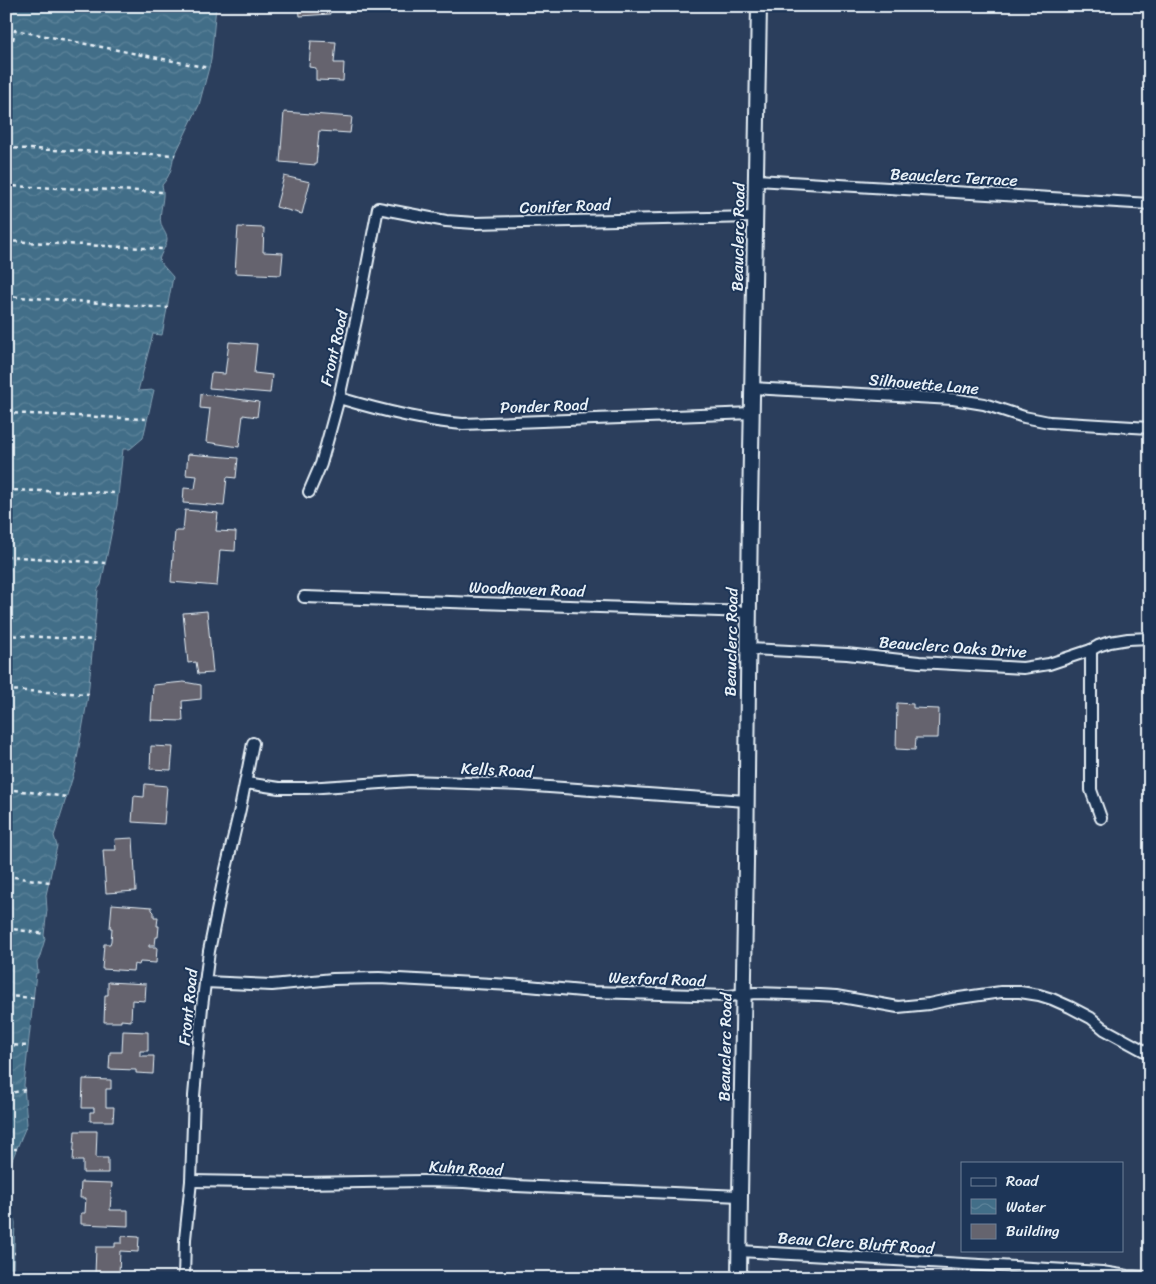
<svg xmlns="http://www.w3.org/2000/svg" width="1156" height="1284" viewBox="0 0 1156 1284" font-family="Sriracha,sans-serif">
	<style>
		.water { fill: url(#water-waves); stroke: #84a2b5 }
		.building { fill: #65646e; stroke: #e8f1f8 }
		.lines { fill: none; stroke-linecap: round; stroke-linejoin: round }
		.street-casing { stroke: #e8f1f8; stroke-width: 14 }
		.secondary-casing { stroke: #e8f1f8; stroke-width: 18 }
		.path { stroke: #e8f1f8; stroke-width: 2.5; stroke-dasharray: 4 4; stroke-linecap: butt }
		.street { stroke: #1d3557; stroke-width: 10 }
		.secondary { stroke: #1d3557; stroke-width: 14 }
		.labels { text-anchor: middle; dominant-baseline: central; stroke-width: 4; stroke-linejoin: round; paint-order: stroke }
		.street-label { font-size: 16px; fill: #e8f1f8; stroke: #1d3557 }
	</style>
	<defs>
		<pattern id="water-waves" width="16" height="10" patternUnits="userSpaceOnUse" patternTransform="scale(1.25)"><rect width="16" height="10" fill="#426e88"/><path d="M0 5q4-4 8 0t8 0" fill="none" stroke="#5d839a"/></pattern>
	</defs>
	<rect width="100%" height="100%" fill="#2b3e5c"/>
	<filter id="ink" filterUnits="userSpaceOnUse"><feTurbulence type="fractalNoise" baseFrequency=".02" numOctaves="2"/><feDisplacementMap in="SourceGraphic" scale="10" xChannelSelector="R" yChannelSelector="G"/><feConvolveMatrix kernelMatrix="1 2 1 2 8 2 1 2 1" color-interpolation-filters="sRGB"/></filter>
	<g filter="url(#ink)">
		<g class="water">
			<path d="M 6,6 L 216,6 L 211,60 L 199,105 L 173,159 C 172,169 169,177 162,185 C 166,198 158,212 161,224 C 162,229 167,234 167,239 C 167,246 160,253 159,261 L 173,277 L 162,335 L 153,334 L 138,391 L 154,390 L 143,438 L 130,449 L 123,449 L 117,505 L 101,585 L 98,589 L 88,696 L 75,770 L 54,836 L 57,846 L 46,895 L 47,910 L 44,935 L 45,939 L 39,959 L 37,962 L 38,973 L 36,973 L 24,1085 L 27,1124 L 6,1174 Z"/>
			<polygon points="6,1175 15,1223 13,1272 18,1274 19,1278 6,1278"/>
		</g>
		<g class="building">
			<polygon points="299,6 329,6 330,14 300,16"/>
			<polygon points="311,41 336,42 334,63 344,63 343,81 316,80 316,68 309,67"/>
			<polygon points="284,112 352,117 350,133 319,131 316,165 280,162"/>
			<polygon points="284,176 310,182 302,214 276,207"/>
			<polygon points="238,227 264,228 263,252 283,253 281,275 235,273"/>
			<polygon points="229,342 257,344 254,373 272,375 270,393 209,388 211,373 225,374"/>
			<polygon points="201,394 259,402 257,417 243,415 239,447 206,442 210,409 200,408"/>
			<polygon points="188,454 238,458 236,478 227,477 224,506 183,503 184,488 195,489 197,476 186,475"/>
			<polygon points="185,510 218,513 216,531 236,532 235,551 220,550 217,586 171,582 175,531 183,531"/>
			<polygon points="207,611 213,673 198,674 196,662 188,663 183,613"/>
			<polygon points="184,682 201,685 201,699 182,701 183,721 151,720 153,685"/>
			<polygon points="897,703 913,704 913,708 939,709 938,738 916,738 915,750 896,749"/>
			<polygon points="151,746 173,747 171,770 150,769"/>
			<polygon points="145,784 167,786 164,824 132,822 134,796 144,797"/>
			<polygon points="133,838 136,891 106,893 103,850 116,850 115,839"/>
			<polygon points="112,904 152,907 152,910 154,912 154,917 158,917 157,926 159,926 158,937 156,937 155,945 149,945 149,947 157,947 156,963 140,962 139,965 134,964 133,971 102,969 104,944 110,944 111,941 112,928 110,928"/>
			<polygon points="108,982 146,984 145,1001 132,1000 131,1021 121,1020 121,1022 104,1022 105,995 108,995"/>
			<polygon points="123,1031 148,1032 148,1051 140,1051 140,1056 154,1056 153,1074 136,1073 136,1070 109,1069 110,1052 122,1052"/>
			<polygon points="83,1079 111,1080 111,1089 106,1089 106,1107 114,1107 113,1121 90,1121 90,1112 94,1112 94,1108 82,1108"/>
			<polygon points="75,1131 97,1131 96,1158 108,1158 108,1173 83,1173 83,1161 73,1161"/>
			<polygon points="81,1182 112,1183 110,1210 128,1210 128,1226 81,1224 81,1213 85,1213 86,1198 80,1198"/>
			<polygon points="122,1236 139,1237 138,1252 120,1251 119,1274 95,1274 96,1247 115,1247 115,1243 122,1243"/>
		</g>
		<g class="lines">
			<g class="street-casing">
				<g id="street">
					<polyline points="757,180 1150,204"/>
					<polyline points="753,388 953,399 984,404 1024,417 1049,422 1150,428"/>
					<path d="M 339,398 C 379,410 421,421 463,424 L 753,413"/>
					<polyline points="309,492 321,464 339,398 360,302 378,208 446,221 475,223 755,217"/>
					<polyline points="304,597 749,612"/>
					<polyline points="749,649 847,654 919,662 1023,668 1049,664 1091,650 1098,646 1110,642 1128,639 1150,638"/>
					<polyline points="1091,650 1091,790 1101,818"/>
					<polyline points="246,783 279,788 307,788 411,781 521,785 746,801"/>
					<polyline points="205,982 272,985 333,979 379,978 528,986 593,992 729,996 755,993 819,995 836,996 898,1007 929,1004 952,999 1001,992 1020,992 1039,995 1052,999 1070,1007 1091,1018 1104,1029 1150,1054"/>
					<polyline points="191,1181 302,1183 423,1181 464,1182 516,1186 740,1196"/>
					<polyline points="740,1251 1102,1272 1128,1276 1150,1277"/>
					<polyline points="184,1278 185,1239 191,1181 194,1096 202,1007 209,951 223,882 240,809 253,743"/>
				</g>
			</g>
			<g class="secondary-casing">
				<polyline id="secondary" points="739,1278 740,1196 746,862 750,509 759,6"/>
			</g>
			<g class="path">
				<polyline points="13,40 15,30 209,68"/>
				<polyline points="6,148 175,155"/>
				<polyline points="6,186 165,192"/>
				<polyline points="6,241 164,249"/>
				<polyline points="6,296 168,308"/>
				<polyline points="6,413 146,419"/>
				<polyline points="6,490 117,493"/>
				<polyline points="6,556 105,563"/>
				<polyline points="6,635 95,640"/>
				<polyline points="6,690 89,694"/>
				<polyline points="6,789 68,797"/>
				<polyline points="6,876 50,882"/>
				<polyline points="6,928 45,934"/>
				<polyline points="6,996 35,998"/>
				<polyline points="6,1045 29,1046"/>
				<polyline points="6,1094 25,1090"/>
				<polyline points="6,1149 17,1149"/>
				<polyline points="6,1201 13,1202"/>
				<polyline points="6,1253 15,1253"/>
			</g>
			<use href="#street" class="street"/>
			<use href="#secondary" class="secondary"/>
		</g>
	</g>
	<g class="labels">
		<g class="street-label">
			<text transform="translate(954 177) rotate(3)">Beauclerc Terrace</text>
			<text transform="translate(565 206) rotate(-2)">Conifer Road</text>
			<text transform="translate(738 237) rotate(-89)">Beauclerc Road</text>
			<text transform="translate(334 348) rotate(-77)">Front Road</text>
			<text transform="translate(924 384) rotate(5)">Silhouette Lane</text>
			<text transform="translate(544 406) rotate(-2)">Ponder Road</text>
			<text transform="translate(527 589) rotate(2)">Woodhaven Road</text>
			<text transform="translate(731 642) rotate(-89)">Beauclerc Road</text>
			<text transform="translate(953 647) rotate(4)">Beauclerc Oaks Drive</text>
			<text transform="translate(497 770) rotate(3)">Kells Road</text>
			<text transform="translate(657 979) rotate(2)">Wexford Road</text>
			<text transform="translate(188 1007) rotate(-84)">Front Road</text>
			<text transform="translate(725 1047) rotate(-89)">Beauclerc Road</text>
			<text transform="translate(466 1168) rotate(3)">Kuhn Road</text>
			<text transform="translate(856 1243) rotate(4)">Beau Clerc Bluff Road</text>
		</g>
	</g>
	<rect width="1156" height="1284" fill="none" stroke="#1d3557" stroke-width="25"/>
	<rect x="12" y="12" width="1131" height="1259" fill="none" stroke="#e8f1f8" stroke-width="2" filter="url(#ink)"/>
	<rect x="961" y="1162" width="162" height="90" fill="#1d3557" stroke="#6e8097"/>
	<rect x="971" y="1178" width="25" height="8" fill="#1d3557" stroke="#6e8097"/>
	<text x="1006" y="1186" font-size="15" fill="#e8f1f8">Road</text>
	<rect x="971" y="1199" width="25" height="15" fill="url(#water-waves)" stroke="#6e8097"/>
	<text x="1006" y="1212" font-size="15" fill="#e8f1f8">Water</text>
	<rect x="971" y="1224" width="25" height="15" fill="#65646e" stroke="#6e8097"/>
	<text x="1006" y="1236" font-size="15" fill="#e8f1f8">Building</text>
</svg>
